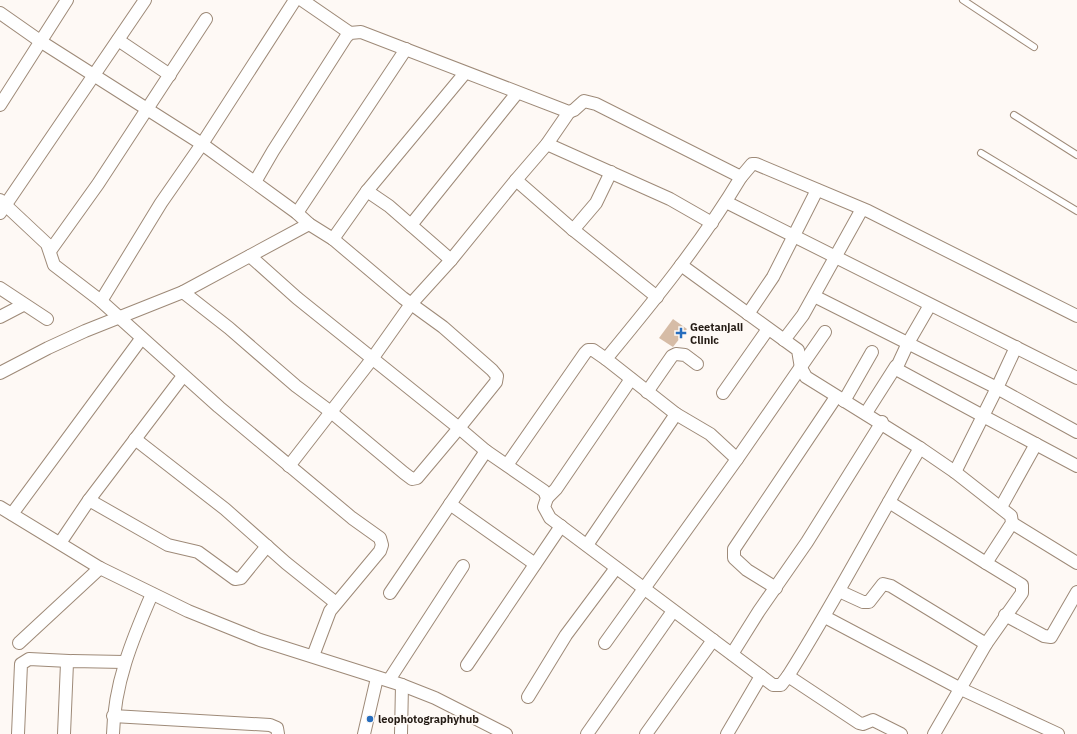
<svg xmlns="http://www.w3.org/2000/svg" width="1077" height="734" viewBox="0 0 1077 734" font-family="'IBM Plex Sans',sans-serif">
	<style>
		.building { fill: #d6bca6 }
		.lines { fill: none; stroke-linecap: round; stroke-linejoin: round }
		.service-casing { stroke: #9e8a78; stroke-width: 8 }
		.minor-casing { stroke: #9e8a78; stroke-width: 14 }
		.service { stroke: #fff; stroke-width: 6 }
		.minor { stroke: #fff; stroke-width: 12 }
		.poi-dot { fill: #266dbe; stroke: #fef9f5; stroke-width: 1.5 }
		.labels { text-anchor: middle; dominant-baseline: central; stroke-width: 3.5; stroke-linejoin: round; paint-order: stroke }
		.poi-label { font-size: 11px; font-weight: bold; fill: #251c15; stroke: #fef9f5; text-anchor: start }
	</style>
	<rect width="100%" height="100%" fill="#fef9f5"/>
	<polygon class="building" points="673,319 687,329 673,347 659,338"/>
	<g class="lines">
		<g class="service-casing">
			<g id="service">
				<polyline points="963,0 1034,47"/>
				<polyline points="1014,115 1077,155"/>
				<polyline points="981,153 1077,211"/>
			</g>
		</g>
		<g class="minor-casing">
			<g id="minor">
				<polyline points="302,0 350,33"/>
				<polyline points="0,13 40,41 202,144 297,213 309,224 333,239 403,298 443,327 492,370 497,376 496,382 459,428 486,451 544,491 547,498 544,507 550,518 773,685 781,685 788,676 859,723 863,724 873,720 901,734"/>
				<polyline points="118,40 170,75"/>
				<polyline points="0,105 67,0"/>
				<polyline points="569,112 547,144 516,180 571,228 657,297"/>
				<polyline points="547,144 670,199 712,223"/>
				<polyline points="255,182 273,151 346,37 350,33 361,32 569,112 574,110 584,101 596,104 741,177 752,164 756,164 868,211 1077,316"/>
				<polyline points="367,191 389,206 451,260"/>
				<polyline points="0,200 47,244 54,265 101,301 219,407 352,518 380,538 382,545 380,551 330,611 313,656"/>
				<polyline points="726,202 1077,378"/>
				<polyline points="0,213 145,0"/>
				<polyline points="297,213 406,49"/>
				<polyline points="411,225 517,93"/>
				<polyline points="573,230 596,203 611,172"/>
				<polyline points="333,239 367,191 465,73"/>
				<polyline points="50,251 98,184 206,19"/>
				<polyline points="681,265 798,350 801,368 806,377 920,448 955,472 1011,516 1012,523 986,563 1022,585 1022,593 986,644 934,734"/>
				<polyline points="0,288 47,319"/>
				<polyline points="183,292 229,328 296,386 331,412 404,473 412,479 417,478 459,428 297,298 250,256"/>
				<polyline points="814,296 997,388 983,416 896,369 908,343 930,305"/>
				<polyline points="101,301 161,203 202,144 295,0"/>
				<polyline points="748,314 773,277 817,190"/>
				<polyline points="0,317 23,305"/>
				<polyline points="784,340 803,315 862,209"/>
				<polyline points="1016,347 997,388 1077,432"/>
				<polyline points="0,373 48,348 85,331 183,292 309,224"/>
				<polyline points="647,392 672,356 676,354 685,355 697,364"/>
				<polyline points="723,393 768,329"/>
				<polyline points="844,401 872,352"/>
				<polyline points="866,413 896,366"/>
				<polyline points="135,439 225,509 286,563 336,603"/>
				<polyline points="737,459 825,332"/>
				<polyline points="507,465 585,353 588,350 593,350 606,359"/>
				<polyline points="289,466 372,359 411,304 451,260 516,180"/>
				<polyline points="955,472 983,416 1077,466"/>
				<polyline points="547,498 556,489 631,379"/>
				<polyline points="89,500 168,545 198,552 235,579 241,578 267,546"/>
				<polyline points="889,502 986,563"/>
				<polyline points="450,504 535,564"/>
				<polyline points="0,507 100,568 188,611 260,640 402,685 435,698 506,734"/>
				<polyline points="1001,507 1036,444"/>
				<polyline points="12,514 141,339"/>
				<polyline points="1012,523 1077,563"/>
				<polyline points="60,543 89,500 183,376"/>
				<path d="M 587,545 L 676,414 L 606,359 C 654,301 702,242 741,177"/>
				<polyline points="776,588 747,570 734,558 734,549 836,397"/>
				<polyline points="839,591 863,602 869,602 883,584 891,586 986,644"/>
				<polyline points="390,593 486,451"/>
				<polyline points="1005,615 1044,636 1051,637 1077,592"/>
				<polyline points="825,617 961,689 1058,734"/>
				<polyline points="19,643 100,568"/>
				<polyline points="605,643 737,459 710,434 676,414"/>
				<polyline points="732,654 759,611 807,542 882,422"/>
				<polyline points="467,665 561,526"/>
				<path d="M 788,676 C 835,602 875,524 920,448"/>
				<polyline points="389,680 463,566"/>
				<polyline points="528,697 566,635 616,568"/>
				<polyline points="113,716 270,725 277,728 278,734"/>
				<polyline points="18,734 21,664 29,659 69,661"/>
				<polyline points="64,734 67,663 72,661 124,662"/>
				<path d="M 113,734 C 114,684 132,640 152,594"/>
				<polyline points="364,734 377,678"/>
				<polyline points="401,734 402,685"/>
				<polyline points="587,734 673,611"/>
				<polyline points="646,734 713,640"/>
				<polyline points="727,734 761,676"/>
			</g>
		</g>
		<use href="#service" class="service"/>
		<use href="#minor" class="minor"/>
	</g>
	<g class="poi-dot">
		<path d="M679 327h4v4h4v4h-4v4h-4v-4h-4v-4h4z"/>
		<circle cx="370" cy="719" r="4"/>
	</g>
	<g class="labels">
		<g class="poi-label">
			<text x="690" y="327">Geetanjali<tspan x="690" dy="13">Clinic</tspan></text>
			<text x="378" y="719">leophotographyhub</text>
		</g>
	</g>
</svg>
